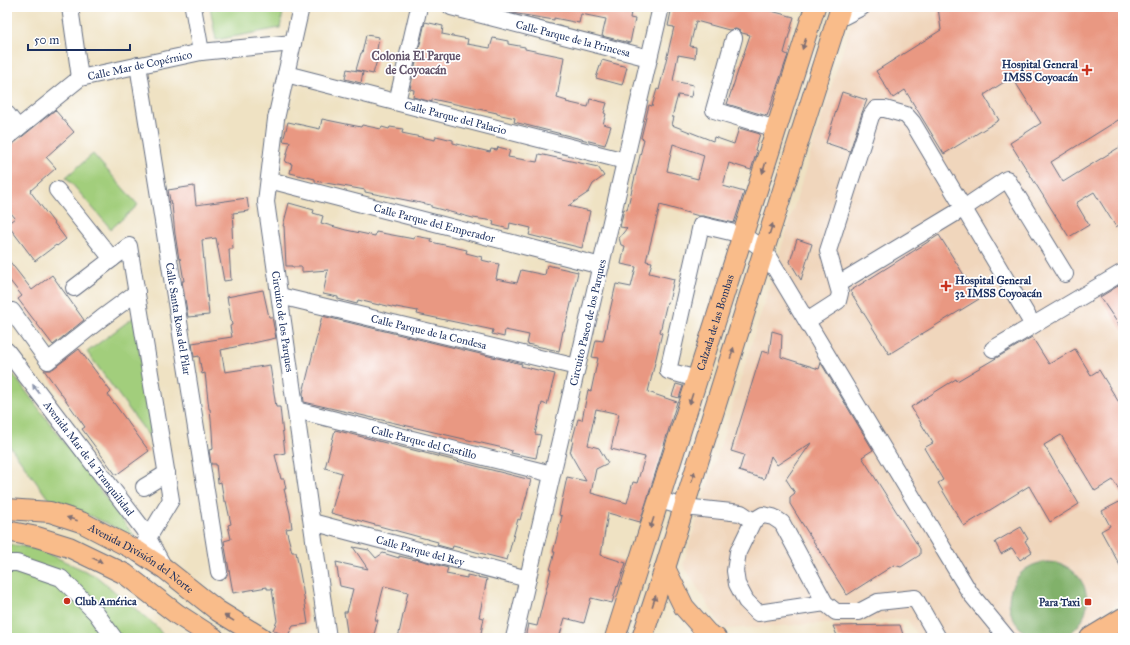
<svg xmlns="http://www.w3.org/2000/svg" width="1130" height="645" viewBox="0 0 1130 645" font-family="'IM FELL Great Primer',serif">
	<style>
		.built { fill: #f0d6bc }
		.green { fill: #a2ce7b; stroke: #5e7e6c }
		.forest { fill: #81b16b; stroke: #4e7064 }
		.building { fill: #e99882; fill-rule: evenodd }
		.lines { fill: none; stroke-linecap: round; stroke-linejoin: round }
		.minor-casing { stroke: #656e81; stroke-width: 18 }
		.major-casing { stroke: #656e81; stroke-width: 22 }
		.minor { stroke: #fff; stroke-width: 16 }
		.major { stroke: #f9bc8a; stroke-width: 20 }
		.oneway { fill: #7f6e72 }
		.oneway2 { fill: #8d97ae }
		.poi-dot { fill: #c8321e; stroke: #fff; stroke-width: 1.5 }
		.labels { text-anchor: middle; dominant-baseline: central; stroke-width: 3.5; stroke-linejoin: round; paint-order: stroke }
		.street-label { font-size: 11px; fill: #1b2f5e; stroke: #fff }
		.poi-label { font-size: 11px; font-weight: bold; fill: #1b2f5e; stroke: #fff; text-anchor: end }
		.neighbourhood-label { font-size: 12px; font-weight: bold; fill: #63546b; stroke: #fff }
	</style>
	<rect width="100%" height="100%" fill="#fff"/>
	<filter id="ink" filterUnits="userSpaceOnUse"><feTurbulence type="fractalNoise" baseFrequency=".025" numOctaves="2"/><feDisplacementMap in="SourceGraphic" scale="8" xChannelSelector="R" yChannelSelector="G"/><feConvolveMatrix kernelMatrix="1 2 1 2 8 2 1 2 1" color-interpolation-filters="sRGB"/></filter>
	<filter id="wash" filterUnits="userSpaceOnUse"><feTurbulence type="fractalNoise" baseFrequency=".012" numOctaves="4" result="noise"/><feDisplacementMap in="SourceGraphic" scale="16" xChannelSelector="R" yChannelSelector="G"/><feGaussianBlur stdDeviation="0.9" result="paint"/><feColorMatrix in="noise" values="0 0 0 0 0 0 0 0 0 0 0 0 0 0 0 0 0 1.4 0 .05"/><feComposite in="paint" operator="in"/></filter>
	<g filter="url(#wash)">
		<rect width="100%" height="100%" fill="#efe2c3"/>
		<polygon class="built" points="856,7 1123,7 1123,601 1062,638 919,638 907,619 723,629 683,565"/>
		<g class="green">
			<polygon points="210,7 284,7 280,28 216,40"/>
			<polygon points="93,154 138,205 111,229 66,177"/>
			<polygon points="134,317 154,443 87,352"/>
			<polygon points="7,366 135,537 91,516 55,508 7,442"/>
			<polygon points="7,544 38,549 96,576 156,626 165,638 7,638"/>
		</g>
		<circle class="forest" cx="1048" cy="601" r="39"/>
		<g id="blocks">
			<g class="building">
				<polygon points="512,7 632,7 630,18 635,19 630,43 602,36 606,19 581,14 579,23 554,18 554,20 512,13"/>
				<path d="M 672,7 L 756,7 L 794,17 L 784,53 L 788,55 L 767,116 L 727,104 L 750,35 L 742,33 L 740,31 L 736,29 L 729,30 L 696,21 L 690,46 L 696,47 L 695,58 L 678,55 L 673,81 L 693,85 L 691,97 L 678,95 L 672,117 L 674,117 L 672,125 L 713,141 L 714,137 L 734,144 L 739,128 L 760,134 L 755,150 L 757,151 L 751,170 L 729,163 L 723,186 L 744,192 L 734,223 L 703,216 L 699,216 L 660,205 L 646,261 L 652,262 L 649,273 L 674,279 L 669,302 L 667,302 L 660,332 L 662,333 L 648,392 L 677,402 L 657,468 L 640,522 L 608,513 L 601,555 L 626,563 L 618,587 L 617,586 L 612,603 L 591,598 L 584,623 L 565,618 L 559,638 L 525,638 L 528,624 L 537,626 L 551,570 L 550,570 L 555,552 L 553,552 L 562,516 L 559,515 L 567,477 L 586,481 L 570,453 L 573,441 L 572,441 L 578,419 L 582,420 L 588,390 L 591,391 L 598,358 L 592,357 L 596,340 L 603,341 L 616,284 L 631,287 L 636,267 L 621,264 L 625,246 L 621,245 L 619,238 L 627,228 L 620,227 L 624,209 L 627,210 L 644,139 L 641,138 L 649,105 L 652,106 L 657,89 L 659,90 L 674,27 L 668,26 ZM 673,144 L 704,155 L 698,179 L 667,171 ZM 596,409 L 619,414 L 611,449 L 645,457 L 637,483 L 633,482 L 627,503 L 591,493 L 596,469 L 608,463 L 599,448 L 588,445 Z"/>
				<polygon points="938,7 1123,7 1123,117 1051,162 1063,182 1123,145 1123,222 1116,227 1094,192 1076,203 1089,225 1069,237 1010,143 1041,123 1012,77 984,95 999,120 944,154 905,90 893,98 876,71 941,30"/>
				<polygon points="425,22 443,26 442,34 468,39 467,44 490,48 493,38 508,41 508,44 525,47 525,49 564,57 557,98 567,101 566,102 588,107 590,99 607,103 604,113 606,114 603,124 611,126 605,145 514,122 515,118 497,114 497,113 432,99 432,102 413,97 414,90 410,89"/>
				<polygon points="366,35 379,37 376,56 378,57 373,74 356,70 361,53 362,53"/>
				<polygon points="602,60 627,67 622,85 596,78"/>
				<polygon points="347,69 363,72 361,83 345,79"/>
				<polygon points="842,92 867,100 862,113 850,151 826,143"/>
				<polygon points="55,110 74,132 46,157 56,168 30,191 66,239 57,246 56,245 35,261 7,224 15,218 7,208 7,148 13,144"/>
				<polygon points="322,119 361,127 362,125 381,129 382,127 389,129 390,127 403,129 402,133 435,140 436,136 453,140 453,143 490,152 491,149 497,150 498,147 510,150 508,157 537,162 539,154 598,167 604,176 593,184 589,192 568,206 590,211 582,248 529,235 531,228 510,223 509,229 493,225 494,221 473,218 431,207 431,205 365,192 365,190 315,181 315,179 290,173 292,164 285,162 290,142 283,141 288,122 320,129"/>
				<polygon points="194,186 196,205 247,198 249,211 233,213 234,227 232,227 233,249 229,249 231,280 224,281 216,238 202,240 209,315 188,317 182,281 184,281 180,258 179,259 175,234 172,205 171,205 168,190"/>
				<polygon points="289,203 314,210 313,213 323,216 321,223 346,230 375,236 376,232 414,239 415,236 432,239 431,242 467,250 466,253 482,257 481,260 499,264 496,279 517,283 521,270 545,275 547,265 578,272 570,308 564,331 563,331 559,351 527,344 529,335 505,330 504,337 492,334 493,330 417,314 418,311 396,307 396,308 379,304 379,305 358,300 357,304 338,299 338,297 323,294 328,270 302,272 302,267 292,267 292,266 286,266 284,226 283,226"/>
				<polygon points="939,235 979,299 889,354 850,291"/>
				<polygon points="797,239 812,244 801,280 790,262"/>
				<polygon points="7,258 32,290 52,275 84,320 53,345 18,299 22,296 7,277"/>
				<polygon points="1123,283 1123,331 1100,297"/>
				<polygon points="263,290 269,317 272,317 276,338 221,350 225,372 270,365 276,407 280,407 285,453 275,455 281,479 284,479 286,489 284,489 290,513 292,528 286,529 292,552 296,552 302,584 308,624 293,626 287,637 273,630 277,621 272,589 267,589 267,587 233,593 224,541 231,539 228,525 231,524 226,501 224,501 221,482 218,483 216,464 211,464 209,450 213,449 212,431 210,409 209,409 205,373 202,374 199,356 194,357 192,343 232,337 230,326 232,325 227,297"/>
				<polygon points="322,316 522,364 521,366 555,374 547,405 542,403 535,434 541,435 536,458 511,453 512,451 503,448 304,402 303,393"/>
				<polygon points="772,331 782,334 781,357 819,369 821,363 873,450 862,457 920,549 920,555 901,567 894,565 847,595 790,504 790,497 795,493 786,479 811,443 777,465 771,456 764,479 739,471 744,455 731,451 762,351 769,353"/>
				<polygon points="1032,337 1049,364 1075,349 1091,375 1099,370 1123,409 1123,496 1113,480 1095,491 1061,435 1044,445 1079,504 1050,522 1029,486 964,526 938,483 943,480 924,448 933,443 911,407 956,379 957,381"/>
				<polygon points="79,349 111,392 108,395 149,451 116,475 82,429 85,427 44,370 50,370 54,368"/>
				<polygon points="676,384 683,386 679,398 672,396"/>
				<polygon points="335,430 531,480 520,520 518,519 507,560 453,546 452,549 437,545 438,542 331,513 342,473 325,468"/>
				<polygon points="1123,500 1123,571 1101,531 1110,526 1102,511"/>
				<polygon points="1021,527 1028,539 1025,541 1032,552 1020,560 1012,548 1001,554 995,542"/>
				<polygon points="353,547 369,550 376,558 383,553 399,558 399,556 416,560 416,559 448,568 446,574 467,578 467,575 487,579 479,617 484,618 480,638 398,638 408,592 384,586 375,620 378,620 373,638 348,638 344,612 347,612 353,589 340,586 336,562 368,569"/>
				<polygon points="900,625 904,638 838,638 833,626"/>
			</g>
		</g>
	</g>
	<g filter="url(#ink)">
		<use href="#blocks" fill-opacity="0" stroke="#656e81" stroke-width="1"/>
		<g class="lines">
			<g class="minor-casing">
				<g id="minor">
					<polyline points="70,7 80,78"/>
					<polyline points="193,7 201,52"/>
					<path id="s1" d="M 301,7 L 276,119 L 266,202 L 328,638"/>
					<path id="s2" d="M 451,7 L 649,58"/>
					<polyline points="837,20 862,7"/>
					<polyline points="734,38 714,110 776,129"/>
					<path id="s3" d="M 138,65 L 219,572"/>
					<path id="s4" d="M 286,74 L 625,161"/>
					<polyline points="397,102 419,7"/>
					<polyline points="7,114 18,128"/>
					<path id="s5" d="M 7,137 L 80,78 L 201,52 L 293,43"/>
					<path id="s6" d="M 269,180 L 601,266"/>
					<polyline points="57,190 112,259"/>
					<polyline points="838,284 964,208 1007,179 1065,274"/>
					<polyline points="74,288 129,246 171,500 148,538 139,552"/>
					<path id="s7" d="M 280,296 L 577,367"/>
					<polyline points="12,311 48,361 102,318 137,292"/>
					<polyline points="807,321 838,301 840,293 828,251 871,116 876,109 885,109 906,115 913,123 1033,325"/>
					<polyline points="993,349 1123,272"/>
					<path id="s8" d="M 7,351 L 143,529 L 165,569"/>
					<polyline points="697,379 668,371 701,225 743,235 764,250 970,593 1007,638"/>
					<path id="s9" d="M 296,410 L 552,474"/>
					<polyline points="144,487 167,473"/>
					<polyline points="659,500 684,507 741,513 753,521"/>
					<path id="s10" d="M 312,522 L 528,579"/>
					<polyline points="7,563 17,563 61,578 96,613 114,638"/>
					<polyline points="825,603 758,613 746,601 737,584 735,571 738,552 753,521 763,515 773,517 782,523 825,603 836,612 859,612 878,602 915,598 938,638"/>
					<path id="s11" d="M 514,638 L 661,7"/>
				</g>
			</g>
			<g class="major-casing">
				<g id="major">
					<path id="s12" d="M 7,509 L 50,512 L 81,522 L 139,552 L 165,569 L 218,611 L 262,638"/>
					<polyline points="7,531 37,537 69,547 125,574 177,614 214,638"/>
					<polyline points="665,568 684,607 708,634 716,638"/>
					<path id="s13" d="M 615,638 L 815,7"/>
					<polyline points="642,638 665,568 764,250 841,7"/>
					<polyline points="1090,638 1123,618"/>
				</g>
			</g>
			<use href="#minor" class="minor"/>
			<use href="#major" class="major"/>
		</g>
		<defs><path id="oneway-solid" d="M-6-.8H1V-3.2L6.5 0L1 3.2V.8H-6Z"/></defs>
		<g class="oneway">
			<use href="#oneway-solid" transform="translate(804 44) rotate(108)"/>
			<use href="#oneway-solid" transform="translate(764 168) rotate(107)"/>
			<use href="#oneway-solid" transform="translate(771 229) rotate(-72)"/>
			<use href="#oneway-solid" transform="translate(732 353) rotate(-73)"/>
			<use href="#oneway-solid" transform="translate(691 399) rotate(108)"/>
			<use href="#oneway-solid" transform="translate(693 477) rotate(-73)"/>
			<use href="#oneway-solid" transform="translate(72 519) rotate(-163)"/>
			<use href="#oneway-solid" transform="translate(652 523) rotate(108)"/>
			<use href="#oneway-solid" transform="translate(97 560) rotate(26)"/>
			<use href="#oneway-solid" transform="translate(654 601) rotate(-72)"/>
			<use href="#oneway-solid" transform="translate(229 618) rotate(-149)"/>
		</g>
		<use class="oneway2" href="#oneway-solid" transform="translate(36 389) rotate(-127)"/>
	</g>
	<g class="poi-dot">
		<path d="M1085 64h4v4h4v4h-4v4h-4v-4h-4v-4h4z"/>
		<path d="M944 280h4v4h4v4h-4v4h-4v-4h-4v-4h4z"/>
		<circle cx="67" cy="601" r="4"/>
		<rect x="1084" y="598" width="8" height="8" rx="2"/>
	</g>
	<g class="labels">
		<g class="street-label">
			<text stroke="none"><textPath href="#s2" startOffset="126">Calle Parque de la Princesa</textPath></text>
			<text stroke="none"><textPath href="#s5" startOffset="155">Calle Mar de Copérnico</textPath></text>
			<text stroke="none"><textPath href="#s4" startOffset="175">Calle Parque del Palacio</textPath></text>
			<text stroke="none"><textPath href="#s6" startOffset="171">Calle Parque del Emperador</textPath></text>
			<text stroke="none"><textPath href="#s3" startOffset="257">Calle Santa Rosa del Pilar</textPath></text>
			<text stroke="none"><textPath href="#s1" startOffset="319">Circuito de los Parques</textPath></text>
			<text stroke="none"><textPath href="#s11" startOffset="324">Circuito Paseo de los Parques</textPath></text>
			<text stroke="none"><textPath href="#s13" startOffset="331">Calzada de las Bombas</textPath></text>
			<text stroke="none"><textPath href="#s7" startOffset="153">Calle Parque de la Condesa</textPath></text>
			<text stroke="none"><textPath href="#s9" startOffset="132">Calle Parque del Castillo</textPath></text>
			<text stroke="none"><textPath href="#s8" startOffset="135">Avenida Mar de la Tranquilidad</textPath></text>
			<text stroke="none"><textPath href="#s10" startOffset="112">Calle Parque del Rey</textPath></text>
			<text stroke="none"><textPath href="#s12" startOffset="146">Avenida División del Norte</textPath></text>
		</g>
		<g class="poi-label">
			<text x="1078" y="64">Hospital General<tspan x="1078" dy="13">IMSS Coyoacán</tspan></text>
			<text x="955" y="280" text-anchor="start">Hospital General<tspan x="955" dy="13">32 IMSS Coyoacán</tspan></text>
			<text x="75" y="601" text-anchor="start">Club América</text>
			<text x="1080" y="602">Para Taxi</text>
		</g>
		<g class="neighbourhood-label">
			<text x="416" y="56">Colonia El Parque<tspan x="416" dy="14">de Coyoacán</tspan></text>
		</g>
	</g>
	<rect width="1130" height="645" fill="none" stroke="#fff" stroke-width="24"/>
	<path d="M28 44v6h102v-6" fill="none" stroke="#1b2f5e" stroke-width="2"/>
	<text x="34" y="44" font-size="12" fill="#1b2f5e" stroke="#ffffff" stroke-width="3" paint-order="stroke">50 m</text>
</svg>
